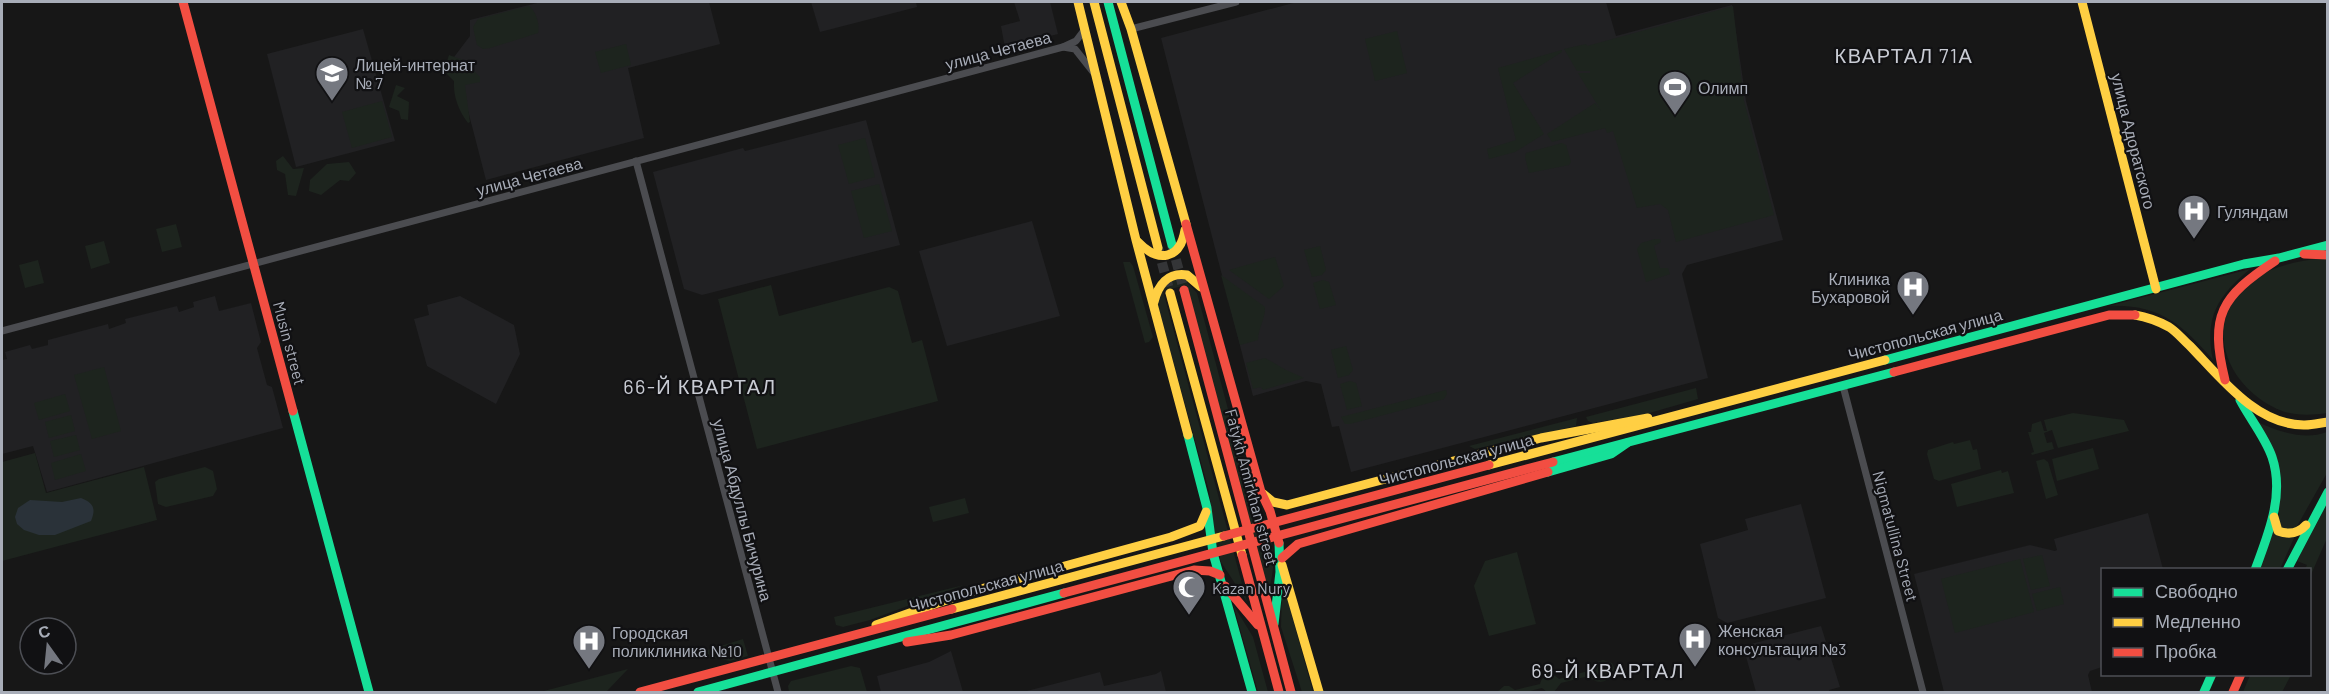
<svg xmlns="http://www.w3.org/2000/svg" width="2329" height="694" viewBox="0 0 2329 694" font-family="Barlow,sans-serif">
	<style>
		.built { fill: #212123 }
		.green { fill: #1d241e }
		.water { fill: #2a3239 }
		.lines { fill: none; stroke-linecap: round; stroke-linejoin: round }
		.primary-tunnel { stroke: #343537; stroke-width: 10; stroke-dasharray: 10 5; stroke-linecap: butt }
		.street { stroke: #4b4c50; stroke-width: 7 }
		.fast { stroke: #16e098; stroke-width: 9 }
		.slow { stroke: #ffcf43; stroke-width: 9 }
		.jam { stroke: #f24e42; stroke-width: 9 }
		.labels { text-anchor: middle; dominant-baseline: central; stroke-width: 4.5; stroke-linejoin: round; paint-order: stroke }
		.street-label { font-size: 16px; fill: #a8adb8; stroke: #111113 }
		.poi-label { font-size: 16px; fill: #a8adb8; stroke: #111113; text-anchor: start }
		.quarter-label { font-size: 20px; letter-spacing: 1.5px; fill: #c9ccd4; stroke: #111113 }
	</style>
	<rect width="100%" height="100%" fill="#171717"/>
	<g class="built">
		<polygon points="541,2 709,2 720,44 628,68 644,138 486,180 454,57 470,36 470,20"/>
		<polygon points="811,2 916,2 917,7 820,32"/>
		<polygon points="1014,2 1050,2 1058,34 1005,48 1001,26 1020,21"/>
		<polygon points="1297,2 1606,2 1616,36 1732,5 1746,101 1783,240 1687,265 1682,274 1708,378 1351,472 1339,426 1332,427 1321,384 1306,381 1253,396 1161,38"/>
		<polygon points="363,29 395,141 296,167 267,54"/>
		<polygon points="866,120 900,245 702,295 684,289 653,172 743,148 745,151"/>
		<polygon points="1032,221 1060,316 947,346 919,251"/>
		<polygon points="215,296 219,311 251,303 261,342 257,348 267,385 272,387 283,428 47,492 33,446 2,454 2,360 7,359 5,352 30,345 32,349 48,345 48,340 108,324 109,329 126,323 125,319 177,306 179,312 194,307 193,302"/>
		<polygon points="460,296 514,325 520,354 496,404 427,366 414,319 429,315 427,305"/>
		<polygon points="1801,504 1826,598 1727,623 1718,618 1700,544 1748,530 1745,519"/>
		<polygon points="2148,513 2163,569 2102,570 2102,667 2090,671 2088,675 2092,692 1944,692 1914,574 2030,545 2055,551 2057,550 2054,539"/>
		<polygon points="1821,626 1840,687 1829,690 1830,692 1756,692 1743,646"/>
		<polygon points="951,651 963,692 881,692 877,676 929,662"/>
		<polygon points="1161,671 1166,692 1023,692 1100,672 1104,686 1156,674"/>
	</g>
	<g class="green">
		<path d="M 529,6 C 536,11 540,25 538,33 L 490,48 L 483,49 L 477,45 L 473,27 L 478,19 Z"/>
		<polygon points="1733,6 1744,101 1774,215 1676,242 1668,210 1660,204 1637,208 1613,131 1607,133 1605,128 1552,142 1547,134 1595,103 1601,111 1578,73 1590,73 1590,71 1577,71 1564,49 1586,44 1587,46"/>
		<polygon points="1397,31 1407,73 1375,81 1365,39"/>
		<polygon points="626,44 631,65 601,73 595,52"/>
		<polygon points="1562,50 1562,52 1513,83 1544,134 1515,152 1489,159 1487,149 1516,140 1498,68"/>
		<path d="M 449,55 L 463,60 L 480,77 L 480,82 L 465,85 L 470,122 L 468,123 C 459,111 453,97 454,81 L 444,71 Z"/>
		<polygon points="396,85 405,88 397,96 409,102 408,120 401,119 399,111 389,107"/>
		<polygon points="382,101 392,137 352,148 342,112"/>
		<polygon points="865,138 875,177 849,184 838,145"/>
		<polygon points="1562,143 1566,145 1571,162 1569,165 1529,173 1525,157 1526,153"/>
		<polygon points="283,156 293,169 304,168 296,196 288,195 285,174 277,170 276,161"/>
		<polygon points="349,162 356,173 349,181 340,180 321,195 309,191 310,180 327,164"/>
		<polygon points="879,184 892,231 864,238 851,191"/>
		<polygon points="176,224 182,247 162,252 156,229"/>
		<polygon points="1655,239 1660,239 1661,242 1654,246 1660,268 1668,268 1670,274 1646,282 1637,249 1641,243"/>
		<polygon points="104,241 110,263 91,269 85,246"/>
		<polygon points="1320,246 1326,270 1322,275 1312,277 1304,250"/>
		<polygon points="1275,257 1284,286 1269,299 1229,270"/>
		<path d="M 2322,258 L 2327,258 L 2327,413 C 2313,415 2296,416 2282,411 C 2224,388 2198,317 2256,278 C 2276,265 2299,261 2322,258 Z"/>
		<polygon points="38,260 44,283 25,288 19,265"/>
		<polygon points="1123,262 1130,262 1133,266 1153,337 1149,342 1145,343"/>
		<path d="M 2250,269 C 2218,296 2204,317 2213,360 C 2182,324 2159,304 2109,306 Z"/>
		<path d="M 1221,275 L 1265,307 C 1266,317 1258,329 1258,340 L 1240,345 Z"/>
		<path d="M 1179,279 L 1187,282 L 1197,293 L 1248,484 C 1266,525 1282,547 1268,593 L 1186,285 L 1163,291 L 1247,602 L 1221,562 L 1216,544 L 1209,491 L 1157,303 L 1157,296 L 1170,280 Z"/>
		<polygon points="1323,280 1329,282 1336,305 1320,309 1313,283"/>
		<polygon points="771,285 779,316 889,287 898,291 912,343 922,340 938,401 757,449 718,299"/>
		<polygon points="1346,346 1353,370 1349,375 1338,378 1331,350"/>
		<polygon points="1265,358 1286,370 1304,378 1263,390 1261,387 1253,389 1246,363"/>
		<polygon points="104,367 121,431 92,439 74,375"/>
		<polygon points="1350,381 1356,383 1362,406 1347,410 1340,384"/>
		<polygon points="1696,388 1698,399 1646,414 1593,423 1588,421 1586,417"/>
		<polygon points="1446,390 1447,394 1444,399 1350,424 1345,424 1341,417"/>
		<polygon points="65,394 70,411 39,420 34,403"/>
		<polygon points="2073,413 2124,420 2129,431 2058,448 2052,430 2044,433 2047,443 2052,442 2054,449 2032,455 2031,453 2034,452 2028,432 2031,432 2032,424 2041,421 2044,431 2047,431 2044,420"/>
		<polygon points="71,415 75,431 49,438 45,422"/>
		<polygon points="1577,418 1576,426 1475,449 1469,446"/>
		<path d="M 2255,421 C 2278,431 2303,441 2327,432 L 2327,473 L 2296,528 L 2291,532 L 2284,531 L 2279,526 L 2279,480 Z"/>
		<polygon points="76,435 80,450 54,457 50,441"/>
		<polygon points="1970,440 1973,450 1977,449 1981,469 1939,481 1934,479 1927,454 1928,450 1953,442 1954,444"/>
		<polygon points="2093,448 2099,469 2057,481 2052,459"/>
		<polygon points="35,453 46,493 144,467 157,520 2,561 2,462"/>
		<polygon points="81,454 86,471 55,480 51,463"/>
		<polygon points="2044,459 2048,462 2058,495 2046,499 2036,461"/>
		<polygon points="205,467 213,471 217,489 213,496 166,507 158,504 155,482 159,479"/>
		<polygon points="2001,470 2002,473 2008,471 2014,493 1957,507 1951,484"/>
		<polygon points="965,498 969,513 933,522 929,507"/>
		<polygon points="2327,504 2327,538 2310,577 2310,570 2305,569 2307,565 2297,561"/>
		<polygon points="2274,530 2284,538 2295,536 2280,569 2259,570"/>
		<polygon points="1517,552 1536,624 1489,636 1474,586 1485,561"/>
		<polygon points="2042,555 2050,586 2031,590 2023,559"/>
		<polygon points="2020,559 2034,612 1955,633 1941,579"/>
		<polygon points="1282,584 1286,594 1313,692 1302,692 1281,627"/>
		<polygon points="964,585 870,620 843,627 836,625 834,617"/>
		<polygon points="2060,587 2064,604 2037,611 2032,594"/>
		<polygon points="1233,604 1253,637 1268,692 1258,692"/>
		<polygon points="743,639 748,656 730,661 695,654"/>
		<path d="M 1603,660 L 1612,663 L 1616,671 C 1611,682 1596,686 1589,676 L 1561,683 L 1554,692 L 1547,692 L 1542,688 L 1526,692 L 1497,692 L 1504,686 L 1509,686 L 1515,690 L 1540,684 C 1543,673 1552,671 1559,679 L 1588,671 L 1592,664 Z"/>
		<polygon points="851,666 860,668 867,692 789,692 788,686 791,681"/>
		<polygon points="628,669 606,692 540,692"/>
		<polygon points="2250,675 2250,674 2291,675 2282,692 2243,692"/>
	</g>
	<path class="water" d="M 81,498 C 94,503 96,509 91,521 L 55,535 L 39,535 L 24,530 L 17,524 L 15,517 L 18,508 L 30,500 L 62,502 Z"/>
	<g class="lines">
		<g class="primary-tunnel">
			<polyline points="1172,245 1184,290"/>
			<polyline points="1158,248 1170,293"/>
		</g>
		<g class="street">
			<polyline points="1131,29 1236,2"/>
			<polyline points="1063,47 1075,49 1094,73"/>
			<polyline points="636,161 778,692"/>
			<polyline points="2,331 1063,47 1076,41 1085,29"/>
			<polyline points="1843,386 1923,692"/>
		</g>
		<g class="fast">
			<polyline points="1108,2 1172,245"/>
			<polyline points="1885,360 2244,264 2279,258 2328,245"/>
			<path d="M 2240,400 C 2250,419 2265,437 2272,457 C 2285,495 2268,535 2255,570"/>
			<polyline points="293,411 369,692"/>
			<polyline points="1188,435 1207,508 1213,553 1252,692"/>
			<polyline points="1553,462 1894,372"/>
			<polyline points="1548,472 1611,454 1627,443"/>
			<polyline points="2287,570 2328,492"/>
			<polyline points="1274,624 1280,572 1279,543"/>
			<polyline points="698,692 1064,593"/>
			<polyline points="2204,692 2212,674"/>
		</g>
		<g class="slow">
			<polyline points="1078,2 1136,240 1188,435"/>
			<polyline points="1094,2 1158,248"/>
			<polyline points="1121,2 1131,29 1186,224"/>
			<polyline points="2082,2 2156,289"/>
			<path d="M 1138,242 C 1158,263 1180,260 1185,230"/>
			<polyline points="1170,293 1242,555"/>
			<path d="M 1154,302 C 1158,285 1168,272 1187,275 L 1201,287"/>
			<path d="M 2135,315 C 2147,317 2158,321 2169,327 C 2177,332 2183,340 2190,346 C 2220,377 2257,426 2305,425 C 2313,425 2320,423 2328,422"/>
			<polyline points="1489,465 1885,360"/>
			<polyline points="1262,493 1273,502 1287,505 1541,438 1648,418"/>
			<path d="M 2274,517 L 2278,531 C 2289,535 2298,534 2306,525"/>
			<polyline points="1282,565 1319,692"/>
			<polyline points="952,609 1224,536"/>
			<polyline points="876,625 966,593 1171,537 1200,526 1206,512"/>
		</g>
		<g class="jam">
			<polyline points="183,2 293,411"/>
			<polyline points="1186,224 1261,492 1270,511 1279,543"/>
			<polyline points="2304,254 2328,255"/>
			<polyline points="1184,290 1291,692"/>
			<polyline points="1894,372 2109,315 2135,315"/>
			<path d="M 2225,380 C 2209,315 2221,297 2275,261"/>
			<polyline points="1224,536 1489,465"/>
			<polyline points="1242,555 1279,692"/>
			<polyline points="1282,558 1298,544 1548,472"/>
			<polyline points="1225,586 1258,625"/>
			<polyline points="1064,593 1553,462"/>
			<polyline points="907,642 951,635 1194,570 1210,571 1220,575"/>
			<polyline points="640,692 952,609"/>
			<polyline points="2233,692 2241,674"/>
		</g>
	</g>
	<defs>
		<g id="school-pin" transform="scale(1.725)"><path d="M0 17L-7.5 6A9.5 9.5 0 1 1 7.5 6Z" fill="#757880" stroke="#111113"/><path d="M0-5L7-2L0 1L-7-2ZM-4 1L0 2.5L4 1V4Q0 6-4 4Z" fill="#fff"/></g>
		<g id="stadium-pin" transform="scale(1.725)"><path d="M0 17L-7.5 6A9.5 9.5 0 1 1 7.5 6Z" fill="#757880" stroke="#111113"/><path d="M0-5a6.5 5 0 1 0 0 10a6.5 5 0 1 0 0-10ZM-3.5-1.8h7v3.6h-7Z" fill="#fff"/></g>
		<g id="hospital-pin" transform="scale(1.725)"><path d="M0 17L-7.5 6A9.5 9.5 0 1 1 7.5 6Z" fill="#757880" stroke="#111113"/><path d="M-5-5h3v3.5h4V-5h3V5h-3V1.5h-4V5h-3Z" fill="#fff"/></g>
		<g id="mosque-pin" transform="scale(1.725)"><path d="M0 17L-7.5 6A9.5 9.5 0 1 1 7.5 6Z" fill="#757880" stroke="#111113"/><path d="M3.5-4.9A6 6 0 1 0 3.5 4.9A5 5 0 1 1 3.5-4.9Z" fill="#fff"/></g>
	</defs>
	<g fill-rule="evenodd">
		<use href="#school-pin" x="332" y="73"/>
		<use href="#stadium-pin" x="1675" y="87"/>
		<use href="#hospital-pin" x="2194" y="211"/>
		<use href="#hospital-pin" x="1913" y="287"/>
		<use href="#mosque-pin" x="1189" y="587"/>
		<use href="#hospital-pin" x="1695" y="639"/>
		<use href="#hospital-pin" x="589" y="641"/>
	</g>
	<g class="labels">
		<g class="street-label">
			<text transform="translate(998 50) rotate(-15)">улица Четаева</text>
			<text transform="translate(2134 141) rotate(76)">улица Адоратского</text>
			<text transform="translate(529 176) rotate(-15)">улица Четаева</text>
			<text transform="translate(1925 334) rotate(-15)">Чистопольская улица</text>
			<text transform="translate(290 343) rotate(75)">Musin street</text>
			<text transform="translate(1456 459) rotate(-15)">Чистопольская улица</text>
			<text transform="translate(1252 487) rotate(75)">Fatykh Amirkhan street</text>
			<text transform="translate(743 510) rotate(75)">улица Абдуллы Бичурина</text>
			<text transform="translate(1896 536) rotate(75)">Nigmatullina Street</text>
			<text transform="translate(986 585) rotate(-15)">Чистопольская улица</text>
		</g>
		<g class="poi-label">
			<text x="355" y="64">Лицей-интернат<tspan x="355" dy="18">№ 7</tspan></text>
			<text x="1698" y="87">Олимп</text>
			<text x="2217" y="211">Гуляндам</text>
			<text x="1890" y="278" text-anchor="end">Клиника<tspan x="1890" dy="18">Бухаровой</tspan></text>
			<text x="1212" y="587">Kazan Nury</text>
			<text x="1718" y="630">Женская<tspan x="1718" dy="18">консультация №3</tspan></text>
			<text x="612" y="632">Городская<tspan x="612" dy="18">поликлиника №10</tspan></text>
		</g>
		<g class="quarter-label">
			<text x="1904" y="55">КВАРТАЛ 71А</text>
			<text x="700" y="386">66-Й КВАРТАЛ</text>
			<text x="1608" y="670">69-Й КВАРТАЛ</text>
		</g>
	</g>
	<rect width="2329" height="694" fill="none" stroke="#a8adb8" stroke-width="6"/>
	<rect x="2101" y="568" width="210" height="108" fill="#111113" stroke="#4d4f55" stroke-width="1.5"/>
	<rect x="2113" y="588" width="30" height="9" fill="#16e098" stroke="#4d4f55" stroke-width="1.5"/>
	<text x="2155" y="598" font-size="18" fill="#a8adb8">Свободно</text>
	<rect x="2113" y="618" width="30" height="9" fill="#ffcf43" stroke="#4d4f55" stroke-width="1.5"/>
	<text x="2155" y="628" font-size="18" fill="#a8adb8">Медленно</text>
	<rect x="2113" y="648" width="30" height="9" fill="#f24e42" stroke="#4d4f55" stroke-width="1.5"/>
	<text x="2155" y="658" font-size="18" fill="#a8adb8">Пробка</text>
	<g transform="translate(48 646) rotate(345)"><circle r="28" fill="#111113" stroke="#4d4f55" stroke-width="1.5"/>
	<path d="M0-4.5L10 22L0 15L-10 22Z" fill="#757880"/>
	<text y="-9" font-size="16" font-weight="bold" text-anchor="middle" fill="#a8adb8">С</text>
	</g>
</svg>
